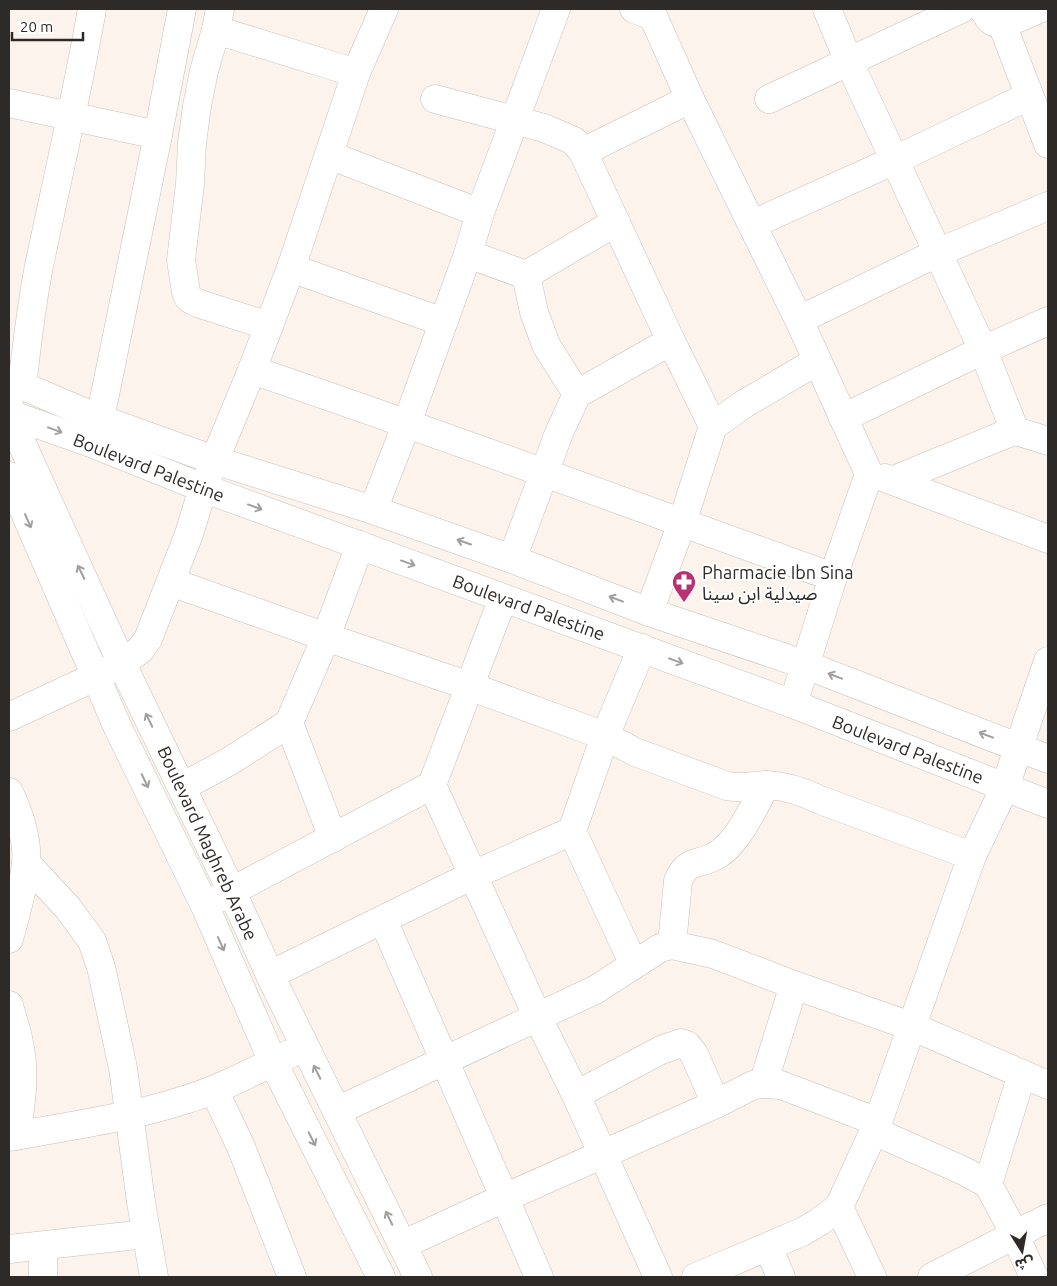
<svg xmlns="http://www.w3.org/2000/svg" width="1057" height="1286" viewBox="0 0 1057 1286" font-family="Ubuntu,'Noto Sans Arabic',sans-serif">
	<style>
		.lines { fill: none; stroke-linecap: round; stroke-linejoin: round }
		.minor-casing { stroke: #c8bfb8; stroke-width: 29 }
		.minor { stroke: #fff; stroke-width: 28 }
		.oneway { stroke: #a09f9e }
		.labels { text-anchor: middle; dominant-baseline: central; stroke-width: 4; stroke-linejoin: round; paint-order: stroke }
		.street-label { font-size: 18px; fill: #2d2a27; stroke: #fff }
		.poi-label { font-size: 18px; fill: #2d2a27; stroke: #fff; text-anchor: start }
	</style>
	<rect width="100%" height="100%" fill="#fcf3ec"/>
	<g class="lines">
		<g class="minor-casing">
			<g id="minor">
				<path d="M 220,9 L 216,30 L 204,71 L 197,106 L 192,143 L 190,184 L 181,260 L 186,292 C 188,300 193,301 200,304 L 269,326"/>
				<polyline points="634,9 653,16 690,99 799,320 869,474 833,577 793,704"/>
				<polyline points="827,9 849,62 983,350 1013,426 1011,432 894,480"/>
				<path d="M 983,9 C 986,13 988,19 993,22 C 1003,27 1029,13 1039,9"/>
				<polyline points="1002,24 1048,144"/>
				<polyline points="216,30 356,73"/>
				<polyline points="435,99 544,128 574,141 583,152 690,99"/>
				<polyline points="769,99 961,9"/>
				<polyline points="9,103 158,135"/>
				<polyline points="583,152 671,341 713,426"/>
				<polyline points="329,155 480,213"/>
				<polyline points="753,224 895,160 1029,96"/>
				<polyline points="468,254 526,275 616,222"/>
				<polyline points="291,268 443,322"/>
				<polyline points="526,275 534,312 546,345 577,394"/>
				<polyline points="799,320 937,253 1048,206"/>
				<path d="M 252,370 C 447,436 640,508 833,577"/>
				<polyline points="9,380 100,419 214,460 373,510 512,559 649,612 806,665 1048,759"/>
				<path d="M 22,386 C 27,346 31,306 39,266 C 57,180 77,95 92,9"/>
				<polyline points="9,405 23,446 122,664 232,892 270,975 418,1277"/>
				<polyline points="9,414 91,443 203,488 793,704 1048,804"/>
				<polyline points="843,418 983,350 1048,321"/>
				<polyline points="100,419 158,135 182,9"/>
				<polyline points="1013,430 1048,441"/>
				<polyline points="9,476 118,728 205,906 273,1062 381,1277"/>
				<polyline points="885,478 1048,539"/>
				<polyline points="373,510 407,423 468,254 480,213 556,9"/>
				<polyline points="512,559 559,433 577,394 671,341"/>
				<path d="M 171,582 L 326,637 L 469,686 L 605,736 L 635,752 L 727,786 C 741,789 753,785 767,785 C 785,786 804,792 820,800 L 972,856"/>
				<polyline points="649,612 682,523 713,426 744,404 817,361"/>
				<polyline points="9,717 122,664 141,649 148,639 189,534 203,488 252,370 291,268 356,73 384,9"/>
				<polyline points="289,723 333,838"/>
				<polyline points="432,785 538,1018 576,1095 658,1277"/>
				<polyline points="182,787 230,761 289,723 326,637 360,545"/>
				<path d="M 9,792 C 19,813 28,839 26,863 C 24,887 15,916 9,939"/>
				<polyline points="572,831 634,965"/>
				<polyline points="26,863 68,908 92,941 101,967 123,1068 141,1202 154,1277"/>
				<polyline points="217,899 432,785 503,598"/>
				<polyline points="383,920 539,1277"/>
				<path d="M 672,945 L 678,881 C 687,858 699,866 717,855 C 739,842 753,807 766,785"/>
				<polyline points="270,975 473,875 572,831 605,736 642,648"/>
				<path d="M 9,1005 C 12,1018 17,1030 19,1043 C 26,1073 21,1105 16,1136"/>
				<polyline points="763,1084 794,985"/>
				<polyline points="214,1090 241,1147 292,1277"/>
				<polyline points="576,1095 661,1050 681,1043 687,1045 694,1054 716,1104"/>
				<polyline points="337,1111 595,990 660,948 672,945 713,954 794,985 913,1027 1048,1085"/>
				<polyline points="874,1131 964,1171 988,1184 1012,1229 1034,1277"/>
				<path d="M 9,1137 C 64,1127 128,1118 181,1101 C 219,1090 254,1071 290,1054"/>
				<polyline points="988,1184 1022,1074"/>
				<polyline points="839,1207 872,1277"/>
				<polyline points="402,1245 504,1198 716,1104 753,1085 763,1084 781,1085 878,1122"/>
				<polyline points="43,1247 43,1277"/>
				<polyline points="768,1247 781,1277"/>
				<polyline points="9,1249 146,1234"/>
				<polyline points="696,1277 802,1232 819,1222 839,1207 878,1122 972,856 1005,787 1048,661"/>
				<polyline points="932,1277 1048,1218"/>
			</g>
		</g>
		<use href="#minor" class="minor"/>
	</g>
	<defs><path id="oneway-shaft" d="M-6 0H5M1.5-3L5.5 0L1.5 3" fill="none" stroke-width="1.6" stroke-linecap="round" stroke-linejoin="round" transform="scale(1.25)"/></defs>
	<g class="oneway">
		<use href="#oneway-shaft" transform="translate(55 430) rotate(20)"/>
		<use href="#oneway-shaft" transform="translate(255 507) rotate(20)"/>
		<use href="#oneway-shaft" transform="translate(28 521) rotate(66)"/>
		<use href="#oneway-shaft" transform="translate(464 542) rotate(-161)"/>
		<use href="#oneway-shaft" transform="translate(408 563) rotate(20)"/>
		<use href="#oneway-shaft" transform="translate(81 572) rotate(-116)"/>
		<use href="#oneway-shaft" transform="translate(616 599) rotate(-159)"/>
		<use href="#oneway-shaft" transform="translate(676 661) rotate(20)"/>
		<use href="#oneway-shaft" transform="translate(835 676) rotate(-159)"/>
		<use href="#oneway-shaft" transform="translate(149 720) rotate(-116)"/>
		<use href="#oneway-shaft" transform="translate(986 735) rotate(-159)"/>
		<use href="#oneway-shaft" transform="translate(145 781) rotate(64)"/>
		<use href="#oneway-shaft" transform="translate(221 944) rotate(66)"/>
		<use href="#oneway-shaft" transform="translate(317 1072) rotate(-117)"/>
		<use href="#oneway-shaft" transform="translate(312 1139) rotate(63)"/>
		<use href="#oneway-shaft" transform="translate(389 1218) rotate(-116)"/>
	</g>
	<defs>
		<g id="pharmacy-pin" transform="scale(1.25)"><path d="M0 17L-7.5 6A9.5 9.5 0 1 1 7.5 6Z" fill="#b83172" stroke="#fff"/><path d="M-2-6h4v4h4v4h-4v4h-4v-4h-4v-4h4Z" fill="#fff"/></g>
	</defs>
	<g fill-rule="evenodd">
		<use href="#pharmacy-pin" x="684" y="582"/>
	</g>
	<g class="labels">
		<g class="street-label">
			<text transform="translate(149 467) rotate(21)">Boulevard Palestine</text>
			<text transform="translate(529 607) rotate(20)">Boulevard Palestine</text>
			<text transform="translate(908 749) rotate(21)">Boulevard Palestine</text>
			<text transform="translate(208 843) rotate(65)">Boulevard Maghreb Arabe</text>
		</g>
		<g class="poi-label">
			<text x="702" y="572">Pharmacie Ibn Sina<tspan x="702" dy="21">صيدلية ابن سينا</tspan></text>
		</g>
	</g>
	<rect width="1057" height="1286" fill="none" stroke="#2d2a27" stroke-width="20"/>
	<g transform="translate(1022 1251) rotate(169)" stroke="#ffffff" stroke-width="4" paint-order="stroke">
	<path d="M0-4L9 19L0 12L-9 19Z" fill="#2d2a27"/>
	<text y="-8" font-size="14" font-weight="bold" text-anchor="middle" fill="#2d2a27">ش</text>
	</g>
	<path d="M12 32v8h71v-8" fill="none" stroke="#2d2a27" stroke-width="2.5"/>
	<text x="20" y="32" font-size="15" fill="#2d2a27" stroke="#ffffff" stroke-width="4" paint-order="stroke">20 m</text>
</svg>
